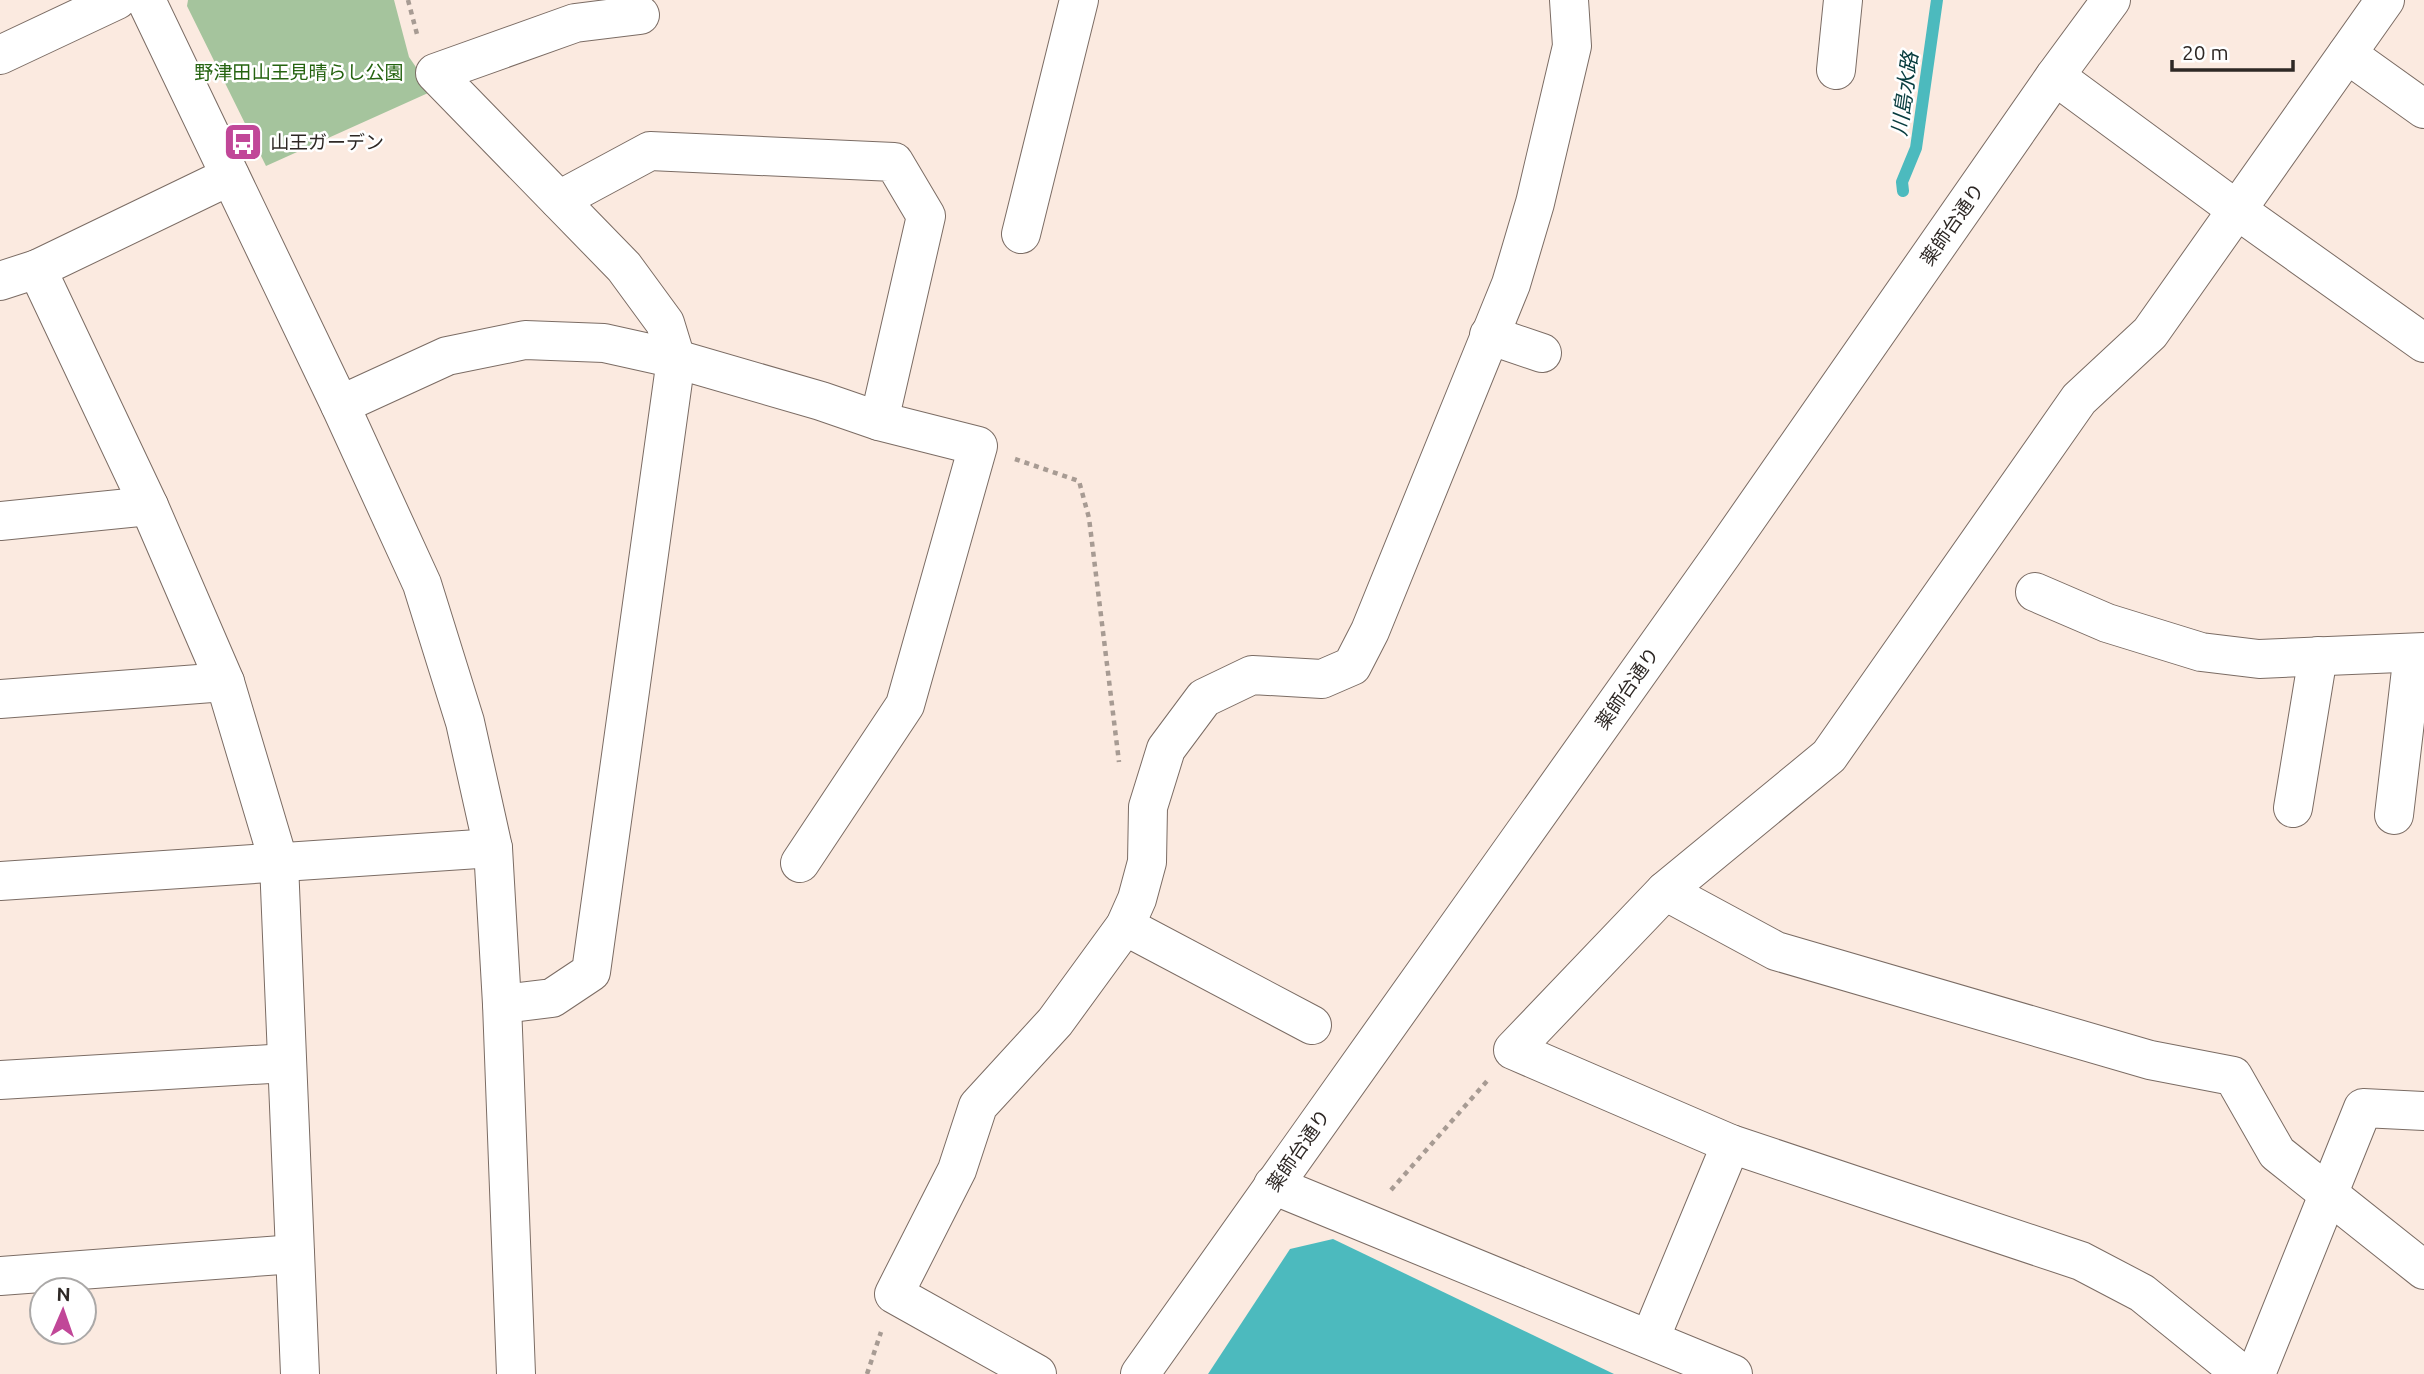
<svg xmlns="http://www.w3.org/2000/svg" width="2424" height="1374" viewBox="0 0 2424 1374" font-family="Ubuntu,'Noto Sans JP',sans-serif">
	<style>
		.green { fill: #a5c49d }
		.water { fill: #4cbabe }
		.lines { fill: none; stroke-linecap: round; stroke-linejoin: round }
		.stream { stroke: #4cbabe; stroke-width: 12 }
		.minor-casing { stroke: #7b6c64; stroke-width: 40 }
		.path { stroke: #a79b93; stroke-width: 4.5; stroke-dasharray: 5 5; stroke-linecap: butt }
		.minor { stroke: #fff; stroke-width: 38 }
		.labels { text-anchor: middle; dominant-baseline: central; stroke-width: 5; stroke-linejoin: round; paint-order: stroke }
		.park-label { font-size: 19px; fill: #256310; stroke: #fff }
		.poi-label { font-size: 19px; fill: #2e2825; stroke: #fff; text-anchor: start }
		.street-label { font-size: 19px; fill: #2e2825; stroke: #fff }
		.water-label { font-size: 21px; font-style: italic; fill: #073c3e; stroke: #fff }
	</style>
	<rect width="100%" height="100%" fill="#fbeae0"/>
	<polygon class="green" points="188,0 394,0 409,57 420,73 437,89 266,166 187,6"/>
	<polygon class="water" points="1333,1239 1614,1374 1208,1374 1290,1249"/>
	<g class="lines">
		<polyline class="stream" points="1903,191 1902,182 1916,148 1937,0"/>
		<g class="minor-casing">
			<g id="minor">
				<polyline points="146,0 340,405 422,584 465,722 493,848 502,1004 516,1374"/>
				<polyline points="2347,54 2424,109"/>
				<polyline points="0,55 117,0"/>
				<polyline points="1836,70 1843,0"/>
				<polyline points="2055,76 2237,210 2424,343"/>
				<polyline points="559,200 650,151 894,162 926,216 879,421"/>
				<polyline points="1021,234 1079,0"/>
				<polyline points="37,269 149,506 225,682 279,863 300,1374"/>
				<polyline points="0,281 37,269 230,176"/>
				<polyline points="1489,335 1542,353"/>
				<polyline points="340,405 447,356 525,340 604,343 676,359 821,401 879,421 978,446 905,705 800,863"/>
				<polyline points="0,521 149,506"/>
				<polyline points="2035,592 2107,623 2201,652 2259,659 2424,652"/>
				<polyline points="0,699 225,682"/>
				<polyline points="2293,808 2318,656"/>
				<polyline points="2394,815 2413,653"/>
				<polyline points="0,881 493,848"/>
				<polyline points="1665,891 1776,951 2150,1060 2233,1076 2277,1153 2424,1270"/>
				<polyline points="1125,926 1312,1025"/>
				<polyline points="502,1004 552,998 591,972 676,359 665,323 624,267 435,73 575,23 640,15"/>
				<polyline points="0,1080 287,1063"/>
				<polyline points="1273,1185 1733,1374"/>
				<polyline points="0,1276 295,1254"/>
				<polyline points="1650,1339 1731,1144"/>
				<polyline points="1037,1374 894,1294 957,1170 978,1106 1055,1022 1125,926 1137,899 1147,862 1148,807 1166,749 1204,698 1252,675 1322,679 1352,666 1370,631 1511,284 1535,203 1572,46 1569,0"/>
				<polyline points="1140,1374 1723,553 2055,76 2111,0"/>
				<polyline points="2242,1374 2142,1293 2081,1261 1731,1144 1513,1050 1665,891 1829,756 2079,399 2150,333 2385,0"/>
				<polyline points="2256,1374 2363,1108 2424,1111"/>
			</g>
		</g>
		<g class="path">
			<polyline points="408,0 418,38"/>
			<polyline points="1015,459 1079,481 1089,518 1119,762"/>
			<polyline points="1391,1190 1487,1081"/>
			<polyline points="867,1374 881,1332"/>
		</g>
		<use href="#minor" class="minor"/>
	</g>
	<defs>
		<g id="bus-square" transform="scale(2.0125)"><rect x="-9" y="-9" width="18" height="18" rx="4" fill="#c14798" stroke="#fff"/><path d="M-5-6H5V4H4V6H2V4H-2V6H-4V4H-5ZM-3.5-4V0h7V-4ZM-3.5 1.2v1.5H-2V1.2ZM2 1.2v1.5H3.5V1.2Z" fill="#fff"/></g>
	</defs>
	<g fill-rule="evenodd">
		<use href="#bus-square" x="243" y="142"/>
	</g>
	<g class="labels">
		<g class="park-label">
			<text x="299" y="72">野津田山王見晴らし公園</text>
		</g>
		<g class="poi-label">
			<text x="270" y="142">山王ガーデン</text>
		</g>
		<g class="street-label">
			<text transform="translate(1952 224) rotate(-55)">薬師台通り</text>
			<text transform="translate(1627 688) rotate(-55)">薬師台通り</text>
			<text transform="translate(1298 1150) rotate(-55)">薬師台通り</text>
		</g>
		<g class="water-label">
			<text transform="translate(1904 94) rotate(-82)">川島水路</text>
		</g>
	</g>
	<g transform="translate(63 1311) rotate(2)"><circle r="33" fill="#ffffff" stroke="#aba9a8" stroke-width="2"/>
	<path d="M0-5L12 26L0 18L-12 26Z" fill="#c14798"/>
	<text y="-10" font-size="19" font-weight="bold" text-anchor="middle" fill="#2e2825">N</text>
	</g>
	<path d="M2172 60v10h121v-10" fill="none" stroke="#2e2825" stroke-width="3.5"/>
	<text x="2182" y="60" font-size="21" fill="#2e2825" stroke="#ffffff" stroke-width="5" paint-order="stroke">20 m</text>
</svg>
